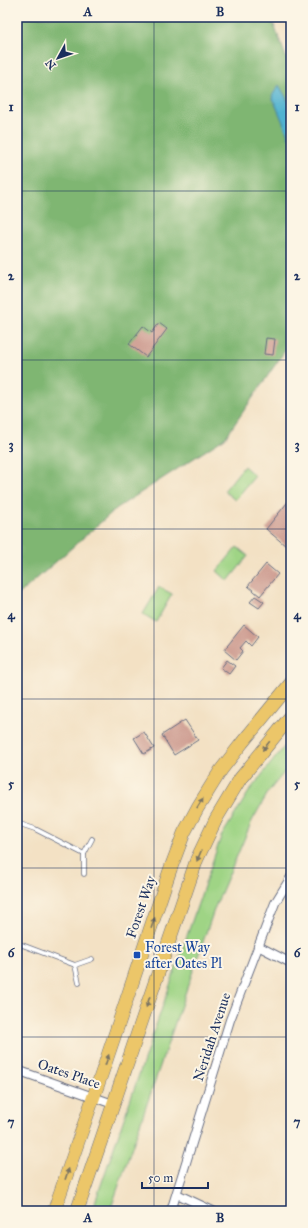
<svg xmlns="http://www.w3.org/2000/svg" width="308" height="1228" viewBox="0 0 308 1228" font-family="'IM FELL Great Primer',serif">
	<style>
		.green { fill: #9fd485; stroke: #5d8272 }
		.forest { fill: #7fb672; stroke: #4d7268 }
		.water { fill: #51b2d0; stroke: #367097 }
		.building { fill: #cd9b90 }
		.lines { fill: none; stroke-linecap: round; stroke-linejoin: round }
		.lane-casing { stroke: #676d82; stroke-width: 5.5 }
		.street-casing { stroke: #676d82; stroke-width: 10 }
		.primary-casing { stroke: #676d82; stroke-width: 14 }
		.lane { stroke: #fff; stroke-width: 4 }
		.street { stroke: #fff; stroke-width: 8 }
		.primary { stroke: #ecc669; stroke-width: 13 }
		.oneway { fill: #797363 }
		.grid { fill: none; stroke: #1b2f5e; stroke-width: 1; stroke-opacity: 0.55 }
		.transit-dot { fill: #1a4fb4; stroke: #fcf5e5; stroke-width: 1.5 }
		.labels { text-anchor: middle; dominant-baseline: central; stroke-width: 4; stroke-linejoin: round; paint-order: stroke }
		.street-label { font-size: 14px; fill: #1b2f5e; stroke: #fcf5e5 }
		.transit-label { font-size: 14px; fill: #164399; stroke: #fcf5e5; text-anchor: start }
		.neatline { fill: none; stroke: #1b2f5e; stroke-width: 1.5 }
		.grid-label { font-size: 13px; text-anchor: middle; font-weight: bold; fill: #1b2f5e }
	</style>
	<rect width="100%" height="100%" fill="#fcf5e5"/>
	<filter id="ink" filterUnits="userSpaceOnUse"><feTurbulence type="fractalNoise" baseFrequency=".025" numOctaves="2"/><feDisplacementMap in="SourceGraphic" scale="8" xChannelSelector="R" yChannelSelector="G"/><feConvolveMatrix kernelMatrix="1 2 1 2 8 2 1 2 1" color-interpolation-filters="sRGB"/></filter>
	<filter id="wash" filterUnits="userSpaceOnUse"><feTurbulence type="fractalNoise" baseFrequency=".012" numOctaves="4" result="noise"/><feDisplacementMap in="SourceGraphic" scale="16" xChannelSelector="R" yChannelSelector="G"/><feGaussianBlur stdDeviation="0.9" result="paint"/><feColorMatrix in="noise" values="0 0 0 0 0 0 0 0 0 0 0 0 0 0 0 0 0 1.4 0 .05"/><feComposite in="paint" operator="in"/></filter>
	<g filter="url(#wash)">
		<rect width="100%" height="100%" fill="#f3e1c4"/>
		<g class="green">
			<polygon points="244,466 255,476 235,500 224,491"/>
			<polygon points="237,547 248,556 228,581 217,571"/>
			<polygon points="159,587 172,594 156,622 143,614"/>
			<polygon points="291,738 291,764 269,791 252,821 215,907 110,1211 92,1211 221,837 250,790"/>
		</g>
		<polygon class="forest" points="17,17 271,17 291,70 291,342 225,438 117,508 17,596"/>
		<polygon class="water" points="279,85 291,106 291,142 272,96"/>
		<g id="blocks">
			<g class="building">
				<polygon points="159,323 167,329 146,357 129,344 143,326 152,333"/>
				<polygon points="266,338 275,339 273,355 264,354"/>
				<polygon points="291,498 291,540 286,546 266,529"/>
				<polygon points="266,564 278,574 260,596 248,586"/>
				<polygon points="255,596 264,602 259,608 250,602"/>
				<polygon points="244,625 258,637 251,646 246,641 240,648 243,651 236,660 224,650"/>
				<polygon points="227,660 235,666 229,674 221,668"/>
				<polygon points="185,720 198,740 174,755 162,735"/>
				<polygon points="144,732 154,748 144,754 134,738"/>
			</g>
		</g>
	</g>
	<g filter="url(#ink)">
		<use href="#blocks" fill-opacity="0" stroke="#676d82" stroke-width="1"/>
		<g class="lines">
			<g class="lane-casing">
				<g id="lane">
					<polyline points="17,823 35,829 84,854"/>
					<polyline points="84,874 84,854 92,839"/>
					<polyline points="17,943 75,965"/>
					<polyline points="79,983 75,965 92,959"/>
				</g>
			</g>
			<g class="street-casing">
				<g id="street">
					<polyline points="258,946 291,963"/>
					<polyline points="17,1070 113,1104"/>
					<polyline points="177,1194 213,1211"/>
					<polyline points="171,1211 230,1020 275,903 291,877"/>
				</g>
			</g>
			<g class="primary-casing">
				<g id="primary">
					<polyline points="54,1211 106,1061 170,870 184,833 198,807 221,770 242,743 291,683"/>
					<polyline points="77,1211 197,859 216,819 240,779 291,716"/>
				</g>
			</g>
			<use href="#lane" class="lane"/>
			<use href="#street" class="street"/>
			<use href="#primary" class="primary"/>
		</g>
		<defs><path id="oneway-solid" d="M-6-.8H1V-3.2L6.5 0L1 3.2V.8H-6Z"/></defs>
		<g class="oneway">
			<use href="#oneway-solid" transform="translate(266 746) rotate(129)"/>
			<use href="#oneway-solid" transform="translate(200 803) rotate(-58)"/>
			<use href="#oneway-solid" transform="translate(199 856) rotate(113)"/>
			<use href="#oneway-solid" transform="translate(153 923) rotate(-71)"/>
			<use href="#oneway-solid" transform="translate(148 1002) rotate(109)"/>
			<use href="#oneway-solid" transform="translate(107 1060) rotate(-71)"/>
			<use href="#oneway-solid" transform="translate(67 1174) rotate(-71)"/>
		</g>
	</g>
	<path class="grid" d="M 154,17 L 154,1211M 17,191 L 291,191M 17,360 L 291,360M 17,529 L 291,529M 17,699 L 291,699M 17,868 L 291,868M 17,1037 L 291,1037"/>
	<rect class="transit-dot" x="133" y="951" width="8" height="8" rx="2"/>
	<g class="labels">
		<g class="street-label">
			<text transform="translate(141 907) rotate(-71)">Forest Way</text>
			<text transform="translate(212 1037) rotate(-72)">Neridah Avenue</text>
			<text transform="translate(69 1074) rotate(19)">Oates Place</text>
		</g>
		<g class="transit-label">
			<text x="145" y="947">Forest Way<tspan x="145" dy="16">after Oates Pl</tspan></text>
		</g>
	</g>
	<rect width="308" height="1228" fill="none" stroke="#fcf5e5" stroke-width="44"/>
	<g transform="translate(58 58) rotate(230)" stroke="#fcf5e5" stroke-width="3" paint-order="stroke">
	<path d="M0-3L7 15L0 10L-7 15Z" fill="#1b2f5e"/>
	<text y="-6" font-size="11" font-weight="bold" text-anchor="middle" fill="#1b2f5e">N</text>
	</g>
	<path d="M142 1182v6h66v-6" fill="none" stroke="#1b2f5e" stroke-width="2"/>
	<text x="148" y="1182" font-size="12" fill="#1b2f5e" stroke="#fcf5e5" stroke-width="3" paint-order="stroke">50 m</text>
	<rect x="22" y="22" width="264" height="1184" class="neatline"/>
	<g class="grid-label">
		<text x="88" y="16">A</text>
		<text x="220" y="16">B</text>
		<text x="11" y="111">1</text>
		<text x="297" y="111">1</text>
		<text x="11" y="280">2</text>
		<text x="297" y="280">2</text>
		<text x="11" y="449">3</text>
		<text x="297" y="449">3</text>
		<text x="11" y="619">4</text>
		<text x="297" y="619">4</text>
		<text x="11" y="788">5</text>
		<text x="297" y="788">5</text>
		<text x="11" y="957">6</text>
		<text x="297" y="957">6</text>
		<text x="11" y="1126">7</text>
		<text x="297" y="1126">7</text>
		<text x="88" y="1222">A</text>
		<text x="220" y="1222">B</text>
	</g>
</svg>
